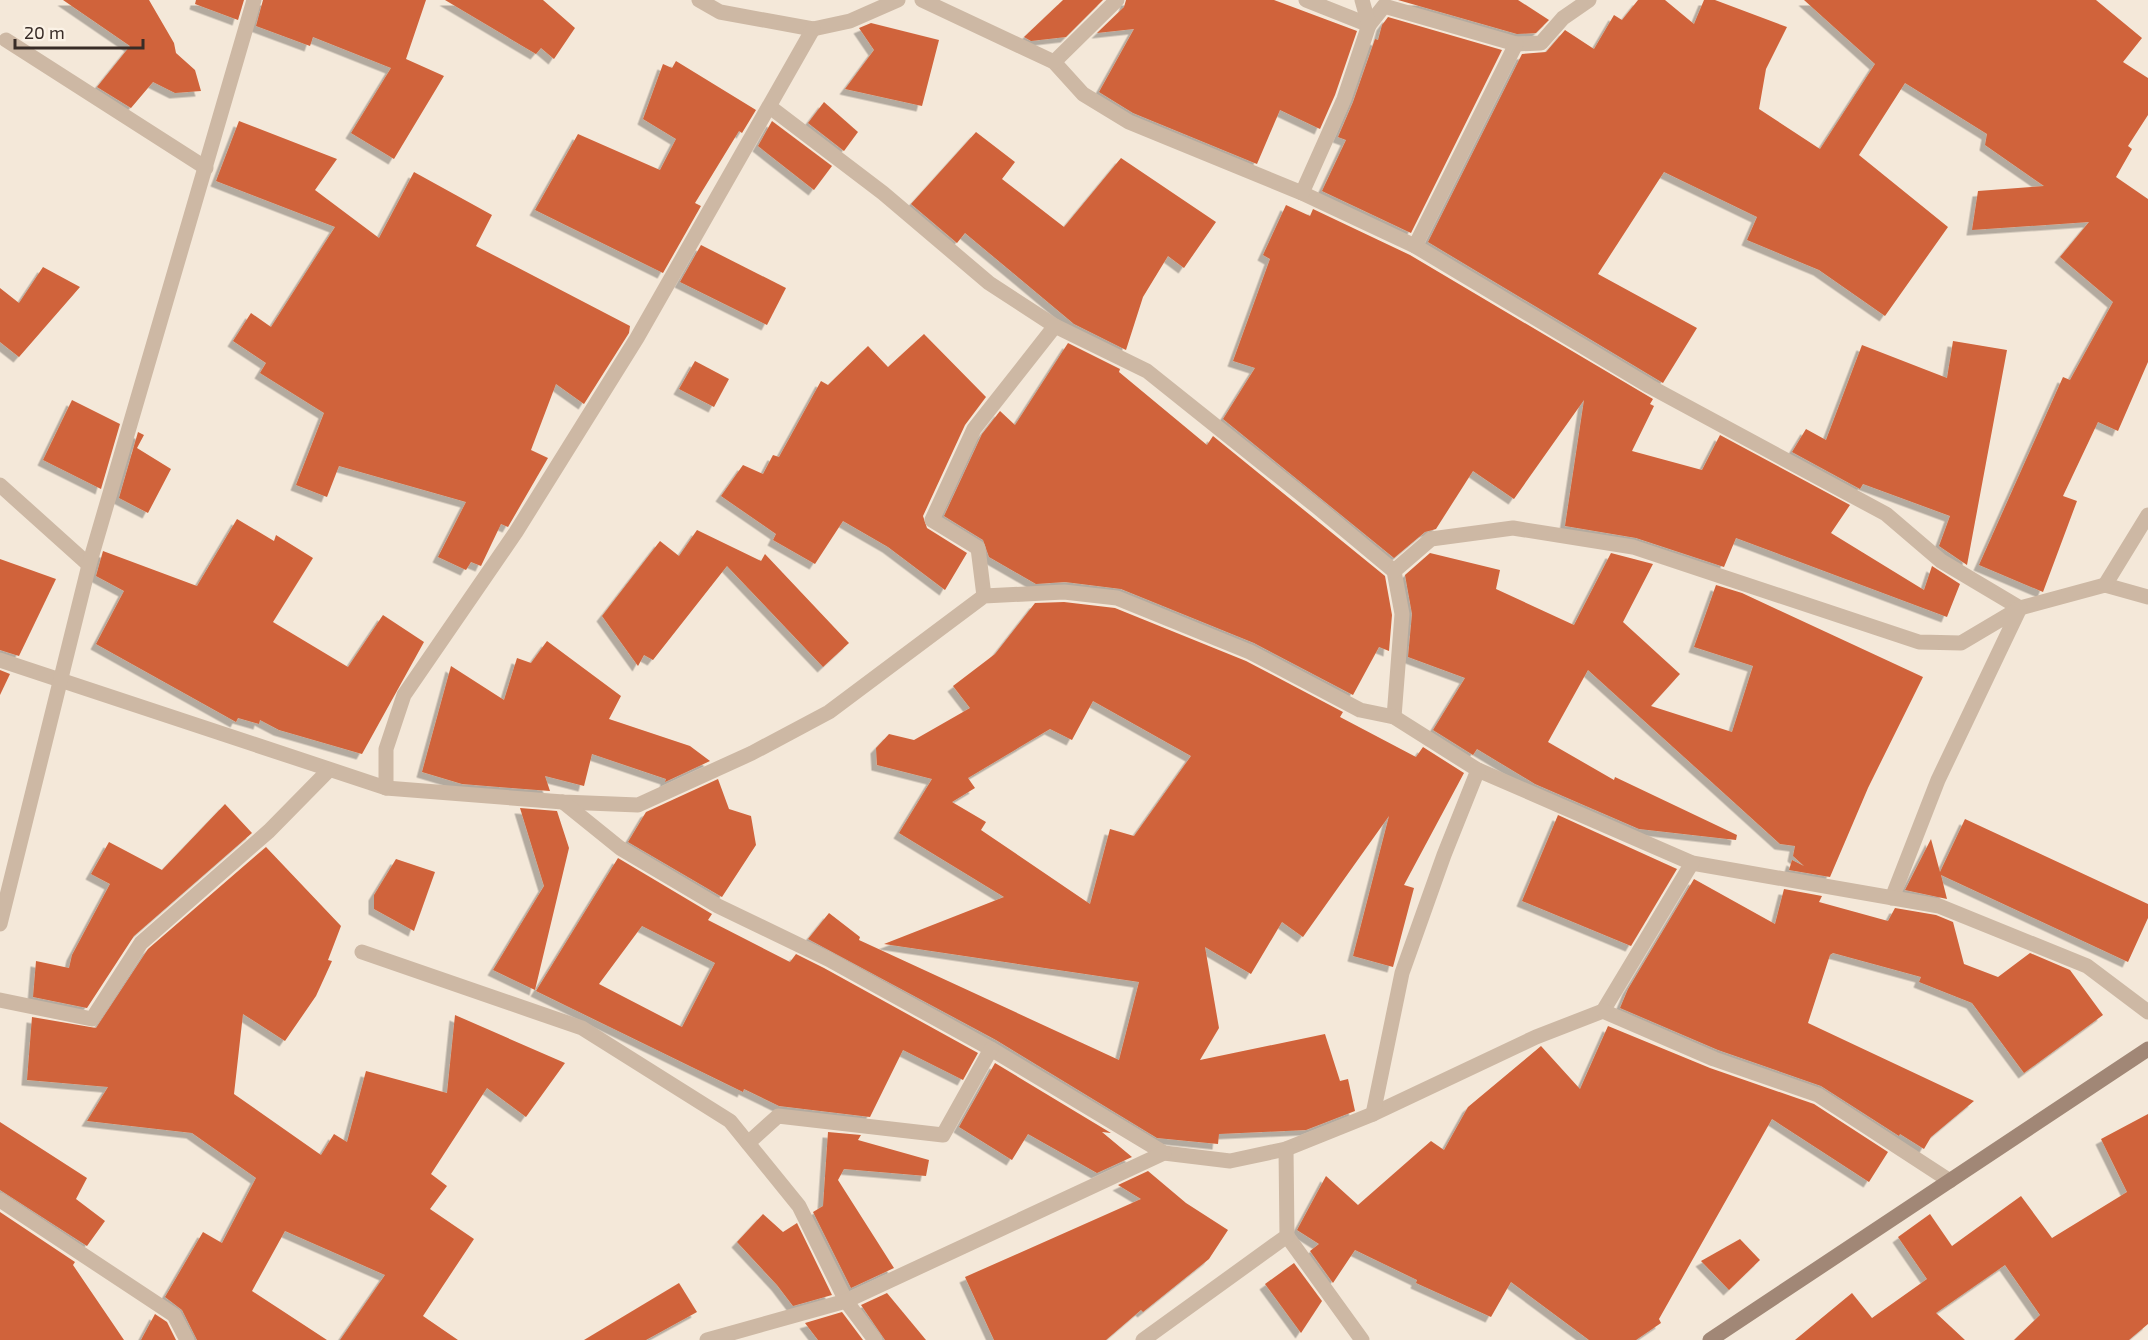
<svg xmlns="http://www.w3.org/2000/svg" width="2148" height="1340" viewBox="0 0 2148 1340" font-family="'Exo 2',sans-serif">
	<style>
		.building { fill: #d0643b; fill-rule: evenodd; filter: url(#shadow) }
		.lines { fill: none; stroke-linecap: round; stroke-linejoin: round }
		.street { stroke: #cdb8a4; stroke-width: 15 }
		.secondary { stroke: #a18776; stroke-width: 15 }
	</style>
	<defs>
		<filter id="shadow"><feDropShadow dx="-5.5" dy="5.5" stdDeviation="0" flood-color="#0004"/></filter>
	</defs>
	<rect width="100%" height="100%" fill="#f4e8d9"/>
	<g class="building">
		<polygon points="63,0 149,0 174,43 176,53 195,70 201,91 175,93 153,82 131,108 97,87 130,46"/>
		<polygon points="196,0 244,0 238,20 195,4"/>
		<polygon points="263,0 426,0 406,59 444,76 394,159 351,133 391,68 313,37 310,46 256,26"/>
		<polygon points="445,0 543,0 575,28 554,59 541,48 536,54"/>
		<polygon points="1063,0 1103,0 1066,37 1031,41 1024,37"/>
		<polygon points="1126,0 1274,0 1357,31 1335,95 1320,129 1280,110 1257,164 1133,113 1099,92 1134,29 1097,33 1124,7"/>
		<polygon points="1398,0 1518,0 1549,20 1536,33 1517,34"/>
		<polygon points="1638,0 1665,0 1694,24 1704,0 1715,0 1787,27 1766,69 1759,109 1820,149 1875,64 1804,0 2096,0 2142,38 2123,62 2148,78 2148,115 2128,146 2132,149 2116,177 2148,199 2148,362 2118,431 2098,422 2063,496 2077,501 2043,592 1979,565 2063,377 2070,380 2113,302 2060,257 2089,222 1972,230 1978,191 2044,186 1985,145 1987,134 1905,83 1859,155 1948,227 1885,316 1819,270 1747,240 1757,217 1664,172 1598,274 1697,328 1663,383 1428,242 1522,54 1546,52 1565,30 1594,49 1614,15 1622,20"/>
		<polygon points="1388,17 1502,50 1411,233 1322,191 1346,140 1338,137 1353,102 1375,39 1378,40 1382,25"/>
		<polygon points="871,23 939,40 922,106 845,89 874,50 859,28"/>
		<polygon points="676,61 756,110 742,133 739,131 695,203 701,206 663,273 535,210 578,134 660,170 676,139 643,119 663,64 672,68"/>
		<polygon points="824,102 858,132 844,151 808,123"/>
		<polygon points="239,121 337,159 315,190 379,238 414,172 492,215 476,246 630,326 629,333 584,404 556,384 531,450 548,458 508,527 501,524 481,566 471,562 466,570 438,557 466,502 339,466 327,497 296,485 324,413 260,373 266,363 233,341 251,313 271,327 335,227 216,181"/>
		<polygon points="772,121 832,166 814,190 758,146"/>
		<polygon points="976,132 1015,162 1002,179 1064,227 1121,158 1216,222 1184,268 1168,256 1143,297 1126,350 1074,324 965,233 957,243 911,204"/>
		<polygon points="1286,205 1310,216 1313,209 1410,255 1653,399 1650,404 1654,406 1632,451 1702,470 1720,435 1850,505 1831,533 1924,590 1932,566 1960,584 1947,617 1736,538 1724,567 1636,538 1565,526 1584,400 1514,499 1473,471 1436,529 1425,532 1394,558 1223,419 1255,368 1233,361 1270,259 1263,255"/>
		<polygon points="701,245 786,288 767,325 680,282"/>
		<polygon points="43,267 80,287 19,357 0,342 0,288 19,303"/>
		<polygon points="924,334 986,397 965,425 923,516 927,528 967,553 945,590 888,547 843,521 815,564 773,540 776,534 721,496 743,465 763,474 773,455 779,457 821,381 828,385 868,346 888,367"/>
		<polygon points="1953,341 2007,350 1967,565 1939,546 1950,516 1863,484 1860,489 1792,452 1806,429 1826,440 1862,345 1947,378"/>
		<polygon points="1068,343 1120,369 1119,372 1207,445 1213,436 1385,576 1392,615 1389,651 1379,647 1353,695 1254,643 1121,589 1065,582 1036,584 989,557 983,540 944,516 982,434 1000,411 1015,425"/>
		<polygon points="695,361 729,379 714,407 679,389"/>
		<polygon points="72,400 120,424 101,489 43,460"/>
		<polygon points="138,432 144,435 137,448 171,469 148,513 119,498"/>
		<polygon points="237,519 274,541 276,535 313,558 273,622 348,667 383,615 424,642 362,754 279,730 260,720 259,724 238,718 236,722 96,644 124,591 96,576 103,551 197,586"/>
		<polygon points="697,530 761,561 765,554 849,643 823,667 727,566 653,660 644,655 638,666 602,616 660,541 679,556"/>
		<polygon points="1430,553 1500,570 1496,589 1574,625 1611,553 1653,564 1623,622 1680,674 1651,706 1732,732 1753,666 1694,647 1716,585 1742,593 1923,677 1868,788 1830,877 1789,870 1792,860 1804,866 1793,856 1795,846 1780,844 1588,670 1548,742 1614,780 1615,777 1737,835 1736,840 1639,829 1535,784 1477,749 1473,755 1433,730 1465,678 1408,657 1412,614 1405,575"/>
		<polygon points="0,559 56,579 19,656 0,650"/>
		<path d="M 1064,602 L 1115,608 L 1246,661 L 1343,712 L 1340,717 L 1416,757 L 1423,747 L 1464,773 L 1404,885 L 1414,888 L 1393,967 L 1353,956 L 1389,816 L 1303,937 L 1282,922 L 1251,974 L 1205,947 L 1219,1028 L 1200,1060 L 1325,1034 L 1340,1081 L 1348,1079 L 1355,1111 L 1306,1130 L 1219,1134 L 1218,1144 L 1157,1138 L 996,1040 L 808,939 L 829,913 L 860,937 L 859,940 L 1119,1060 L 1139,982 L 884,944 L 1004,897 L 899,833 L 932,779 L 877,765 L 876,748 L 889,734 L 914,740 L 970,708 L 953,686 L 995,654 L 1035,603 ZM 1093,701 L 1191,756 L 1134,836 L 1110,829 L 1090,904 L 981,830 L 986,822 L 952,802 L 975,788 L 968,778 L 1050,729 L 1072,740 Z"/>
		<polygon points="547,641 621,696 609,719 690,746 710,761 665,782 666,779 592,754 584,786 545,776 550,791 462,784 422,772 451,666 504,700 517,658 531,663"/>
		<polygon points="0,670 10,674 0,695"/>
		<polygon points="718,779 729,809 751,816 756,845 722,897 628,842 646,812"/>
		<polygon points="225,804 252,833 134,936 87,1008 33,997 36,961 69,968 72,955 110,884 91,874 109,842 162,870"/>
		<polygon points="520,808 557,811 569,848 535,990 493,970 544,886"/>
		<polygon points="1558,815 1677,869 1631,946 1522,901"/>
		<polygon points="1965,819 2148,904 2148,918 2128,962 1941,875 1947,899 1905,890 1931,839 1940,872"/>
		<polygon points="266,847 341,926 328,960 332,961 316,996 285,1041 243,1014 234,1094 321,1155 334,1134 347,1142 366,1071 447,1093 455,1015 565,1063 526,1117 487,1088 431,1174 447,1186 430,1209 474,1239 423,1316 458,1340 340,1340 385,1275 285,1231 252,1291 327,1340 197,1340 182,1310 165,1297 203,1232 222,1243 256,1178 192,1133 87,1121 108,1087 27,1080 32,1017 96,1028 148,949"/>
		<path d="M 618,858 L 712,914 L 708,920 L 790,962 L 796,954 L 824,968 L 978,1053 L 963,1080 L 903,1050 L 870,1117 L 779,1106 L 744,1089 L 743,1092 L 536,991 ZM 642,926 L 715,963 L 682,1027 L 599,984 Z"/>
		<polygon points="396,859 435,872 414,931 374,909 374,895"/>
		<polygon points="1694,879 1775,924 1784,889 1822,896 1819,902 1888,921 1895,908 1936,915 1953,922 1964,964 1998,977 2030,953 2070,970 2103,1015 2024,1073 1972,1003 1919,982 1921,977 1833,953 1830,955 1808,1023 1974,1101 1931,1137 1924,1149 1900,1134 1899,1136 1821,1086 1718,1050 1620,1008 1628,989"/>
		<polygon points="1608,1026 1710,1068 1814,1104 1888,1152 1869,1182 1772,1119 1659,1319 1661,1323 1636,1340 1589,1340 1511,1282 1491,1317 1416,1283 1417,1280 1355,1250 1333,1283 1310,1251 1319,1244 1297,1230 1326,1176 1358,1205 1431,1141 1444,1150 1468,1107 1541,1046 1580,1089"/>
		<polygon points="995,1063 1111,1133 1102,1132 1132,1157 1097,1173 1028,1134 1012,1160 959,1127"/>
		<polygon points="2148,1114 2148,1324 2129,1340 2014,1340 2040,1315 2005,1265 1936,1313 1965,1340 1795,1340 1852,1293 1872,1318 1927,1279 1898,1237 1930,1214 1952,1246 2021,1196 2052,1238 2127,1192 2101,1139"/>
		<polygon points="0,1122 87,1178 76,1199 105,1221 87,1246 0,1190"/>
		<polygon points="828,1132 861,1135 858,1140 929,1160 926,1176 844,1169 838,1180 894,1268 851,1288 813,1212 823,1206"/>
		<polygon points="1148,1171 1186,1203 1228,1230 1209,1259 1143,1312 1141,1310 1106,1340 994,1340 965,1277 1141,1199 1118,1185"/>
		<polygon points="0,1212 75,1262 73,1265 124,1340 0,1340"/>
		<polygon points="763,1214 783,1232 797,1223 832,1295 793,1306 777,1285 737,1242"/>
		<polygon points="1740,1239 1760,1260 1729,1290 1701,1261"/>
		<polygon points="1294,1263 1322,1301 1301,1333 1265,1284"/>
		<polygon points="679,1283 697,1312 646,1340 584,1340"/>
		<polygon points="887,1293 926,1340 885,1340 861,1305"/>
		<polygon points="842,1312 863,1340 818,1340 805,1323"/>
		<polygon points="155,1314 167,1322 176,1340 141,1340"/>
	</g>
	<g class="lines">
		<g class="street">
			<polyline points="699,0 720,12 813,29 850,21 898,0"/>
			<polyline points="922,0 1054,62 1083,94 1129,122 1302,193 1415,246 1649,386 1886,514 1941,561 2020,608 2105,585 2148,597"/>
			<polyline points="1306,0 1369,25 1384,6 1516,44 1541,43 1563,18 1589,0"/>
			<polyline points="6,40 206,168"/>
			<polyline points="1054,62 1117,0"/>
			<polyline points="770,107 883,193 989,283 1055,326 1147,371 1316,506 1394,571 1402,614 1394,717"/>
			<polyline points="1302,193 1344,99 1369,25 1362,0"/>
			<polyline points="1415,246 1516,44"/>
			<polyline points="0,485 89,565"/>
			<polyline points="1394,571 1431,539 1513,528 1633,547 1919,642 1961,643 2020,608 1938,780 1892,898"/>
			<polyline points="2105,585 2148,515"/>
			<polyline points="984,596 978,548 932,520 974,429 1055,326"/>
			<polyline points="0,660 386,788 563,802 638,805 752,753 829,712 984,596 1064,592 1117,598 1250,652 1360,710 1394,717 1478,770 1692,863 1939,906 2087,966 2148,1012"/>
			<polyline points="386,788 386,749 404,695 516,532 637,338 813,29"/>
			<polyline points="563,802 620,848 718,906 828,959 991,1049 1164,1153 1230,1161 1286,1149 1373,1114 1536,1037 1603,1011 1692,863"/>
			<polyline points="0,924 89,565 254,0"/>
			<polyline points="362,952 582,1028 730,1121 799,1206 846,1301 875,1340"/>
			<polyline points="0,1000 92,1019 141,943 269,831 329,770"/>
			<polyline points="1603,1011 1714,1059 1818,1095 1950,1181"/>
			<polyline points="1373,1114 1402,973 1444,855 1478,770"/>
			<polyline points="748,1143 778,1116 943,1135 991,1049"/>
			<polyline points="0,1200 174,1315 187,1340"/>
			<polyline points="1287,1236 1362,1340"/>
			<polyline points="707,1340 846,1301 1164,1153"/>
			<polyline points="1143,1340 1287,1236 1286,1149"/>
		</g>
		<polyline class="secondary" points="1710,1340 2148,1049"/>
	</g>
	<path d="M15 39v9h128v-9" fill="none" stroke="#382c27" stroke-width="3"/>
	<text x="24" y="39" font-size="18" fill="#382c27" stroke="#fbf2e6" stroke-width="4.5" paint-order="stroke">20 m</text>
</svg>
